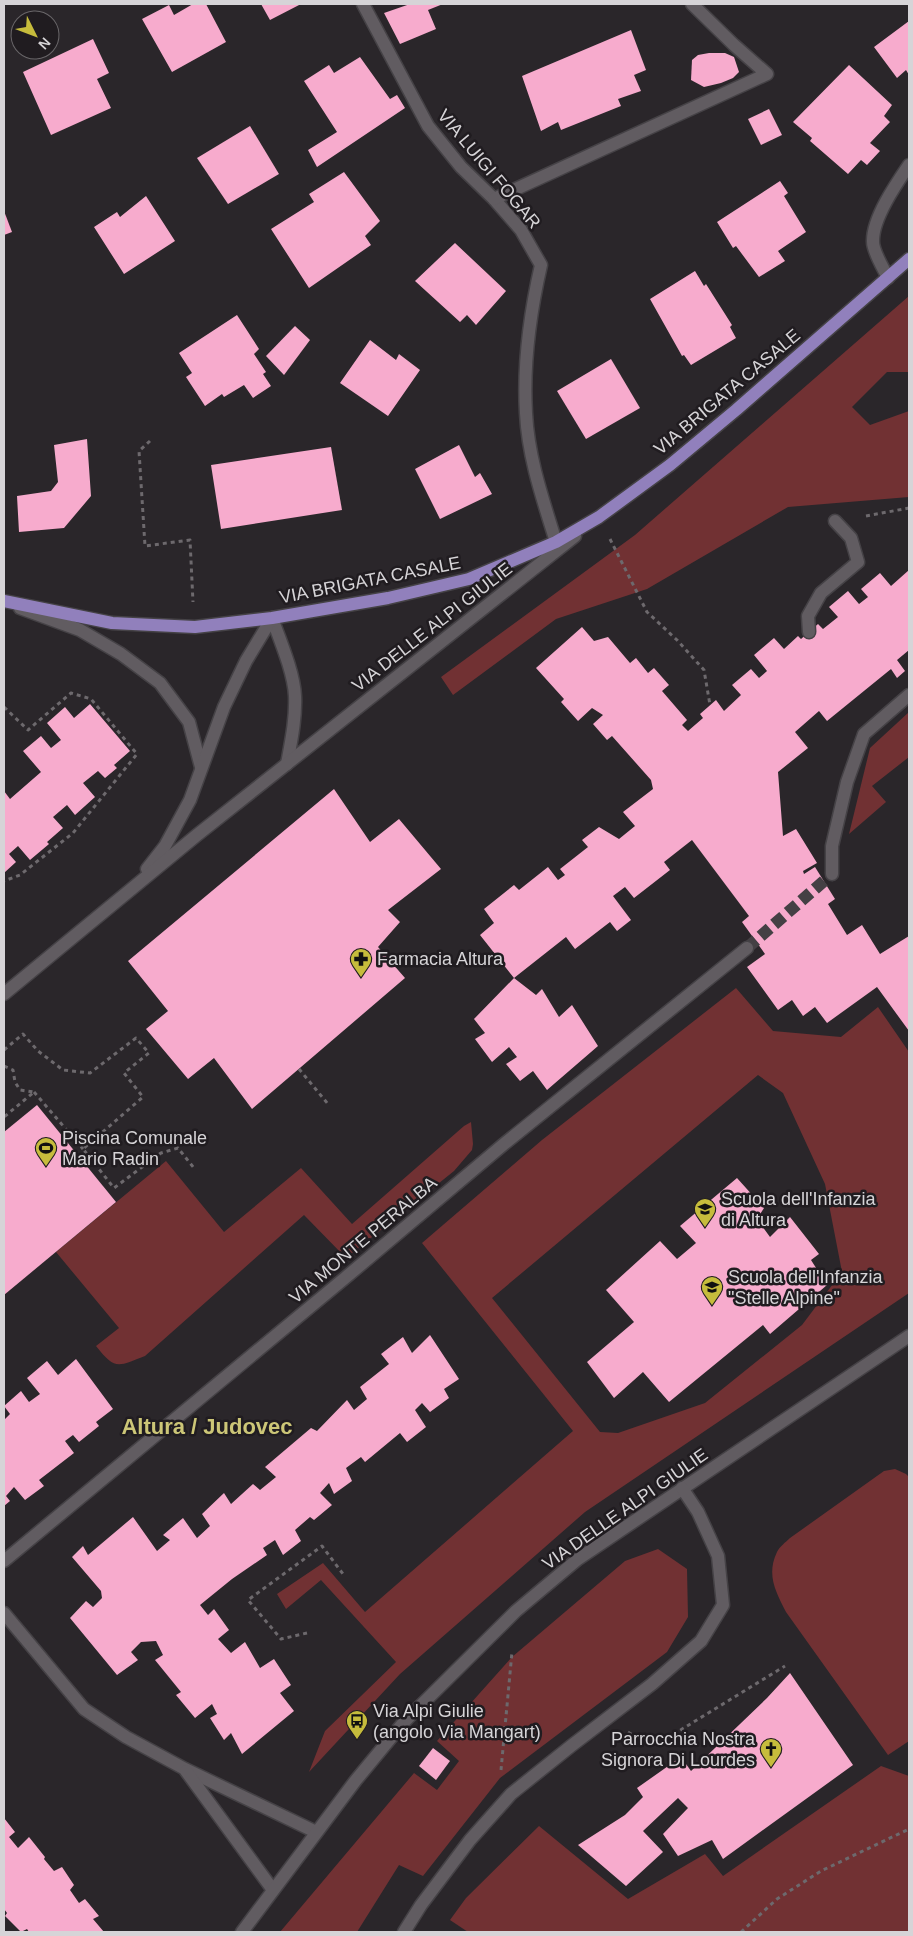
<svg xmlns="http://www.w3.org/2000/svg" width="913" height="1936" viewBox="0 0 913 1936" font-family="Arial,sans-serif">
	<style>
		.green { fill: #713133; fill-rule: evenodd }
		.building { fill: #f7abcd }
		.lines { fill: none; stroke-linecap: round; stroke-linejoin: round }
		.minor-tunnel { stroke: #444044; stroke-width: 12; stroke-dasharray: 12 6; stroke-linecap: butt }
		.minor-casing { stroke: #454246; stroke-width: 15 }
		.major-casing { stroke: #454246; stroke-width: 15 }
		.path { stroke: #6d696d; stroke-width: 3; stroke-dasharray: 4 4; stroke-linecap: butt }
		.minor { stroke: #615c61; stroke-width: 12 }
		.major { stroke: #9180bc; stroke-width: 12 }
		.labels { text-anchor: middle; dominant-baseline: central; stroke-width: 5; stroke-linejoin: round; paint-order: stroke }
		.street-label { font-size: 18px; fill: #d6d4d7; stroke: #201c20 }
		.poi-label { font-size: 18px; fill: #d6d4d7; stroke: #201c20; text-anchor: start }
		.district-label { font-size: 22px; font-weight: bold; fill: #ccc677; stroke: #201c20 }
	</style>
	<rect width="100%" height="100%" fill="#2a262a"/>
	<g class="green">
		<polygon points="909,296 909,372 887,372 852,407 870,425 909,411 909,497 788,507 647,589 556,619 453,695 441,677 635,535"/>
		<polygon points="909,712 909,757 872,786 886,802 849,834 870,748"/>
		<path d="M 736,988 L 773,1031 L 841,1037 L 878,1007 L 909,1052 L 909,1293 L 585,1512 L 400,1674 L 309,1772 L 325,1731 L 396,1662 L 321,1580 L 286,1609 L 277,1594 L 323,1563 L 365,1612 L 573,1431 L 422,1243 L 542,1140 ZM 758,1075 L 783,1093 L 825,1184 L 842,1272 L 802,1325 L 705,1403 L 618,1433 L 600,1432 L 492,1298 Z"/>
		<path d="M 471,1122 L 473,1144 L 472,1150 L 454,1171 L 346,1258 L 304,1215 L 145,1356 C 117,1367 115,1370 96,1346 L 119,1328 L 56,1252 L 166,1161 L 224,1232 L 301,1168 L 352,1224 L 464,1126 Z"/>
		<path d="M 895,1469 L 906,1474 L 909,1477 L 909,1741 L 888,1755 L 786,1612 C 776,1592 766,1575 777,1552 C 779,1547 786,1542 790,1538 L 884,1471 Z"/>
		<polygon points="658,1549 687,1569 688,1617 667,1652 500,1778 423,1876 399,1865 357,1932 280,1932 414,1773 437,1790 459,1761 437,1741 512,1657 625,1561"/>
		<polygon points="881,1766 909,1776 909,1932 468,1932 450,1920 466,1898 539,1826 628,1899 705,1854 723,1876"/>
	</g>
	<g class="building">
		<polygon points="193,4 206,4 226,42 172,72 142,19 169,5 174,15"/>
		<polygon points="261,4 301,4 270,20"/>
		<polygon points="410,4 443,4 428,10 436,29 400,44 384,13"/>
		<polygon points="909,21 909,75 906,70 897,78 874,47"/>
		<polygon points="631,30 646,70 634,75 641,91 618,99 621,106 561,130 558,122 541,131 522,76"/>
		<polygon points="93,39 109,73 97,79 111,108 51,135 23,72"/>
		<polygon points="709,53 725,53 734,57 739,72 733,78 721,83 704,87 691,80 692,60 698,55"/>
		<polygon points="360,57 390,99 397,95 405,108 317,167 308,150 337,132 304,81 329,65 334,73"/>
		<polygon points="849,65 892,105 884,116 890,122 870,143 880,151 867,165 861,160 848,174 810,141 812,138 793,122"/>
		<polygon points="769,109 782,135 761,145 748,119"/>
		<polygon points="250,126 279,174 228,204 197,158"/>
		<polygon points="344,172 380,221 365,236 371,245 309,288 271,229 314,202 309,194"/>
		<polygon points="780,181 788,193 784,196 806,232 778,251 785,261 759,277 736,246 733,248 717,222"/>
		<polygon points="146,196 175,241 124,274 94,227 117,212 120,217"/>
		<polygon points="4,211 12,232 4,235"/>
		<polygon points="455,243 506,291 476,325 467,315 460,322 415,281"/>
		<polygon points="695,271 704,286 706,284 732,325 730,327 736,338 691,365 684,355 682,356 650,299"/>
		<polygon points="237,315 259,349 254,354 266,372 263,374 271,386 253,398 244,385 224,397 222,394 205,406 186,377 192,373 179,353"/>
		<polygon points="295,326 310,340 284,375 266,356"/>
		<polygon points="370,340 396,360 399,354 420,370 388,416 340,383"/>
		<polygon points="611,359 640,408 586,439 557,391"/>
		<polygon points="87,439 91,496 64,528 19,532 17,496 51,491 58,482 54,445"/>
		<polygon points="459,445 475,477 480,473 492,494 440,519 415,469"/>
		<polygon points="331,447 342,510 221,529 211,465"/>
		<polygon points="909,570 909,650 897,660 905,671 897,678 891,669 827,721 819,711 795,732 808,748 778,772 783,836 796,829 817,863 803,871 804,874 815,867 835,899 828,904 847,935 862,925 880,954 909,936 909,1031 877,987 827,1023 815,1007 803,1016 792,1000 778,1010 747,967 765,954 742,922 749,916 692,840 664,862 670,870 634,898 625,887 613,896 631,920 617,931 610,922 575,949 566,937 514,978 480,935 494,923 484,909 514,885 519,890 548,867 558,880 565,875 560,869 588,847 582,840 599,827 619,839 635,826 623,812 653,789 651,780 612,736 607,740 593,724 603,715 592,708 578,721 561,702 564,699 536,668 582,627 594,641 608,637 630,663 636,658 648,673 654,668 669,685 662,691 687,720 682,725 688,731 703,718 700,714 716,700 724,711 741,695 732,685 751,669 759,678 767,671 754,655 774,638 784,649 798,636 801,639 818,624 823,629 838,617 829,607 848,591 859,604 868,597 861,589 880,573 891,586"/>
		<polygon points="90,704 130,751 114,765 117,768 105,778 98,771 83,783 95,797 75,815 67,805 53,817 63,828 47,842 49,844 30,860 18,846 9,854 16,862 4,873 4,791 10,799 41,772 23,751 41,736 51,748 61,740 47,723 65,707 74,718"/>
		<polygon points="334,789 370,842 399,819 441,869 388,910 400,922 378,947 405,978 252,1109 214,1058 188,1079 146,1029 168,1011 128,961"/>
		<polygon points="514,978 536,995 542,989 559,1017 572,1005 598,1046 547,1090 533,1071 520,1081 506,1064 517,1057 509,1047 492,1062 475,1039 485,1033 474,1019"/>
		<polygon points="37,1105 116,1202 4,1295 4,1132"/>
		<polygon points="737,1178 764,1208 757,1219 770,1237 790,1217 819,1254 811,1260 827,1285 770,1334 763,1325 669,1402 643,1372 614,1398 587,1362 634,1322 606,1290 660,1241 677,1259 696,1243 680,1226"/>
		<polygon points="430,1335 459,1379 444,1389 449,1398 430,1412 422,1403 415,1410 426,1427 407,1442 400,1433 365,1462 361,1457 346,1468 352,1481 334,1494 329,1483 320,1493 332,1505 314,1520 310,1517 295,1530 301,1541 283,1555 275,1540 263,1548 267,1555 232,1579 200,1605 208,1615 214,1609 229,1630 218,1639 231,1653 245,1642 260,1668 274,1659 291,1685 280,1693 294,1711 242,1754 231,1733 224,1740 210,1718 217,1714 212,1704 195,1718 176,1695 181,1692 155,1660 163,1655 156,1641 141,1642 131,1652 138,1660 117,1675 70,1618 86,1601 93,1607 102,1598 101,1591 72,1557 83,1546 88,1555 133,1517 157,1551 170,1540 163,1535 183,1518 197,1538 210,1526 202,1514 224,1493 231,1504 253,1484 260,1490 276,1477 265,1467 311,1428 317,1431 347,1400 354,1410 367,1399 360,1387 389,1364 381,1354 403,1337 412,1353"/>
		<polygon points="76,1359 113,1409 96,1422 99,1426 79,1442 73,1435 65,1441 74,1453 39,1480 44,1486 25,1500 14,1487 6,1496 10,1501 4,1506 4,1420 10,1414 4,1406 21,1391 29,1402 40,1394 27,1378 47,1361 58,1375"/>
		<polygon points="790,1673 853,1765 723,1859 712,1840 678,1856 663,1834 688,1808 678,1798 643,1831 663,1852 626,1886 578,1845 625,1815 643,1797 637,1788 681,1757 691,1771 767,1698"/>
		<polygon points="433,1748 450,1761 436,1780 419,1766"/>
		<polygon points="4,1818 15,1832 9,1837 18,1848 29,1837 45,1857 44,1859 54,1871 62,1867 74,1885 70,1890 79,1903 85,1899 99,1916 93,1919 104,1932 29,1932 27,1929 21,1932 5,1916 7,1913 4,1909"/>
	</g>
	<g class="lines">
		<polyline class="minor-tunnel" points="747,948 832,874"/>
		<g class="minor-casing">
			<g id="minor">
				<path d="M 363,4 L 428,126 L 461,167 L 494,199 L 521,230 L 541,265 C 530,313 523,363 526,413 C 528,457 543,500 556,542"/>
				<polyline points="494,199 767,74 734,45 692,4"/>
				<path d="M 888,278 C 884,269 873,252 873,242 C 872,219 896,184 909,165"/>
				<polyline points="20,608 80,630 121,654 160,683 189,722 201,767"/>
				<path d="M 272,618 C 280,640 294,673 295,696 C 296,719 291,742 287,764"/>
				<polyline points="809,632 808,616 821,593 858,562 851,538 835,521"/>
				<polyline points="147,869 165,846 190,800 224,707 246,661 272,618"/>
				<polyline points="832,874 832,846 847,782 864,734 909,695"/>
				<polyline points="4,994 197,835 575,536"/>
				<polyline points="4,1561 345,1278 504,1144 747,948"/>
				<polyline points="4,1613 84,1709 126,1737 185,1769 316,1832"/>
				<polyline points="186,1771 273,1890"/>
				<polyline points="242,1932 356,1780 404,1722 516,1611 578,1559 909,1336"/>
				<polyline points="404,1932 421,1905 470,1840 511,1794 571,1746 652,1684 701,1641 723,1605 718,1556 698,1512 682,1488"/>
			</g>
		</g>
		<g class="major-casing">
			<polyline id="major" points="4,601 112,623 195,627 272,618 388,598 469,579 556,542 599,517 670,465 736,410 909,259"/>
		</g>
		<g class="path">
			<polyline points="150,441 139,451 145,546 190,540 193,602"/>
			<polyline points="866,516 909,508"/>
			<polyline points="610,539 647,612 677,640 704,670 710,705"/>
			<polyline points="4,707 28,730 71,693 91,699 137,754 73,833 20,875 4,881"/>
			<polyline points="4,1050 23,1034 38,1051 63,1070 90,1073 136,1038 149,1053 124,1073 143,1097 83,1149 114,1188 161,1153 178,1148 194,1168"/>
			<polyline points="4,1066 13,1070 15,1082 20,1090 34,1092 4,1117"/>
			<polyline points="299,1069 328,1104"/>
			<polyline points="34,1092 83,1149"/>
			<polyline points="307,1633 281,1639 248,1600 322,1546 343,1574"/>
			<path d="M 628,1732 C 646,1744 655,1741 674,1734 L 785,1666"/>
			<polyline points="501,1770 512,1652"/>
			<polyline points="741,1932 777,1899 821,1871 909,1829"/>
		</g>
		<use href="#minor" class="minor"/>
		<use href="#major" class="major"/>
	</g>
	<defs>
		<g id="pharmacy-pin" transform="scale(1.125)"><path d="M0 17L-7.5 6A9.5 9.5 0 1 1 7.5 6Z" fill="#c6bc3c" stroke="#201c20"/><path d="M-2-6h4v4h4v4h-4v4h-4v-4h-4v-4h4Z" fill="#111"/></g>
		<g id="stadium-pin" transform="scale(1.125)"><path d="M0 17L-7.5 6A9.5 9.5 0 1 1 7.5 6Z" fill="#c6bc3c" stroke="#201c20"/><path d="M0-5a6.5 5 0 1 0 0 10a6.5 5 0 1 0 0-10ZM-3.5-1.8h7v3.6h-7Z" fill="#111"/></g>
		<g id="school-pin" transform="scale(1.125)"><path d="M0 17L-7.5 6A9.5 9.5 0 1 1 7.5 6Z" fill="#c6bc3c" stroke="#201c20"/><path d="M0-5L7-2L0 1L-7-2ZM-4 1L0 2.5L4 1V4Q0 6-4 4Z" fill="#111"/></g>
		<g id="bus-pin" transform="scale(1.125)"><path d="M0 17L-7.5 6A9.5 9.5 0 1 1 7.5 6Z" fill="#c6bc3c" stroke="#201c20"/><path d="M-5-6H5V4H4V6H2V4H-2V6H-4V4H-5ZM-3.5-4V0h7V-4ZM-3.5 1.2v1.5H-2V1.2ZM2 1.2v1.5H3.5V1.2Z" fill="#111"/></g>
		<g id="church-pin" transform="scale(1.125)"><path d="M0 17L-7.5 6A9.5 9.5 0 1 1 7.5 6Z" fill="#c6bc3c" stroke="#201c20"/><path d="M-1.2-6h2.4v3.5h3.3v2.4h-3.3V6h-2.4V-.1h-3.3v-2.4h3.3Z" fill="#111"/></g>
	</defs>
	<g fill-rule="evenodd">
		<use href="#pharmacy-pin" x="361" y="959"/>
		<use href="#stadium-pin" x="46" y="1148"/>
		<use href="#school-pin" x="705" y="1209"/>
		<use href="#school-pin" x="712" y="1287"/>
		<use href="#bus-pin" x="357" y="1721"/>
		<use href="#church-pin" x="771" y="1749"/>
	</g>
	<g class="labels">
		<g class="street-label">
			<text transform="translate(489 169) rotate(50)">VIA LUIGI FOGAR</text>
			<text transform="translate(727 392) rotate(-40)">VIA BRIGATA CASALE</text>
			<text transform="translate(370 580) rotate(-11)">VIA BRIGATA CASALE</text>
			<text transform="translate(432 627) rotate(-38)">VIA DELLE ALPI GIULIE</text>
			<text transform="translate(363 1240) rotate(-40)">VIA MONTE PERALBA</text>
			<text transform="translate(625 1509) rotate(-35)">VIA DELLE ALPI GIULIE</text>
		</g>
		<g class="poi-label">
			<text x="377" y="959">Farmacia Altura</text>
			<text x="62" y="1138">Piscina Comunale<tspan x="62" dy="21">Mario Radin</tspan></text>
			<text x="721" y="1199">Scuola dell'Infanzia<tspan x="721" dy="21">di Altura</tspan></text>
			<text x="728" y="1277">Scuola dell'Infanzia<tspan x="728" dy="21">"Stelle Alpine"</tspan></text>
			<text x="373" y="1711">Via Alpi Giulie<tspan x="373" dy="21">(angolo Via Mangart)</tspan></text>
			<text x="755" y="1739" text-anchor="end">Parrocchia Nostra<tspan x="755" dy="21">Signora Di Lourdes</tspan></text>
		</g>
		<g class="district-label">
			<text x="207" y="1426">Altura / Judovec</text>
		</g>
	</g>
	<rect width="913" height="1936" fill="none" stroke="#d6d4d7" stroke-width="10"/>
	<g transform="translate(35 35) rotate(132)"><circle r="24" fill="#201c20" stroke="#696669"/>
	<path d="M0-4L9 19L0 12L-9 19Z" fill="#c6bc3c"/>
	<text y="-8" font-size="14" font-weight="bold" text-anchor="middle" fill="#d6d4d7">N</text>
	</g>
</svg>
